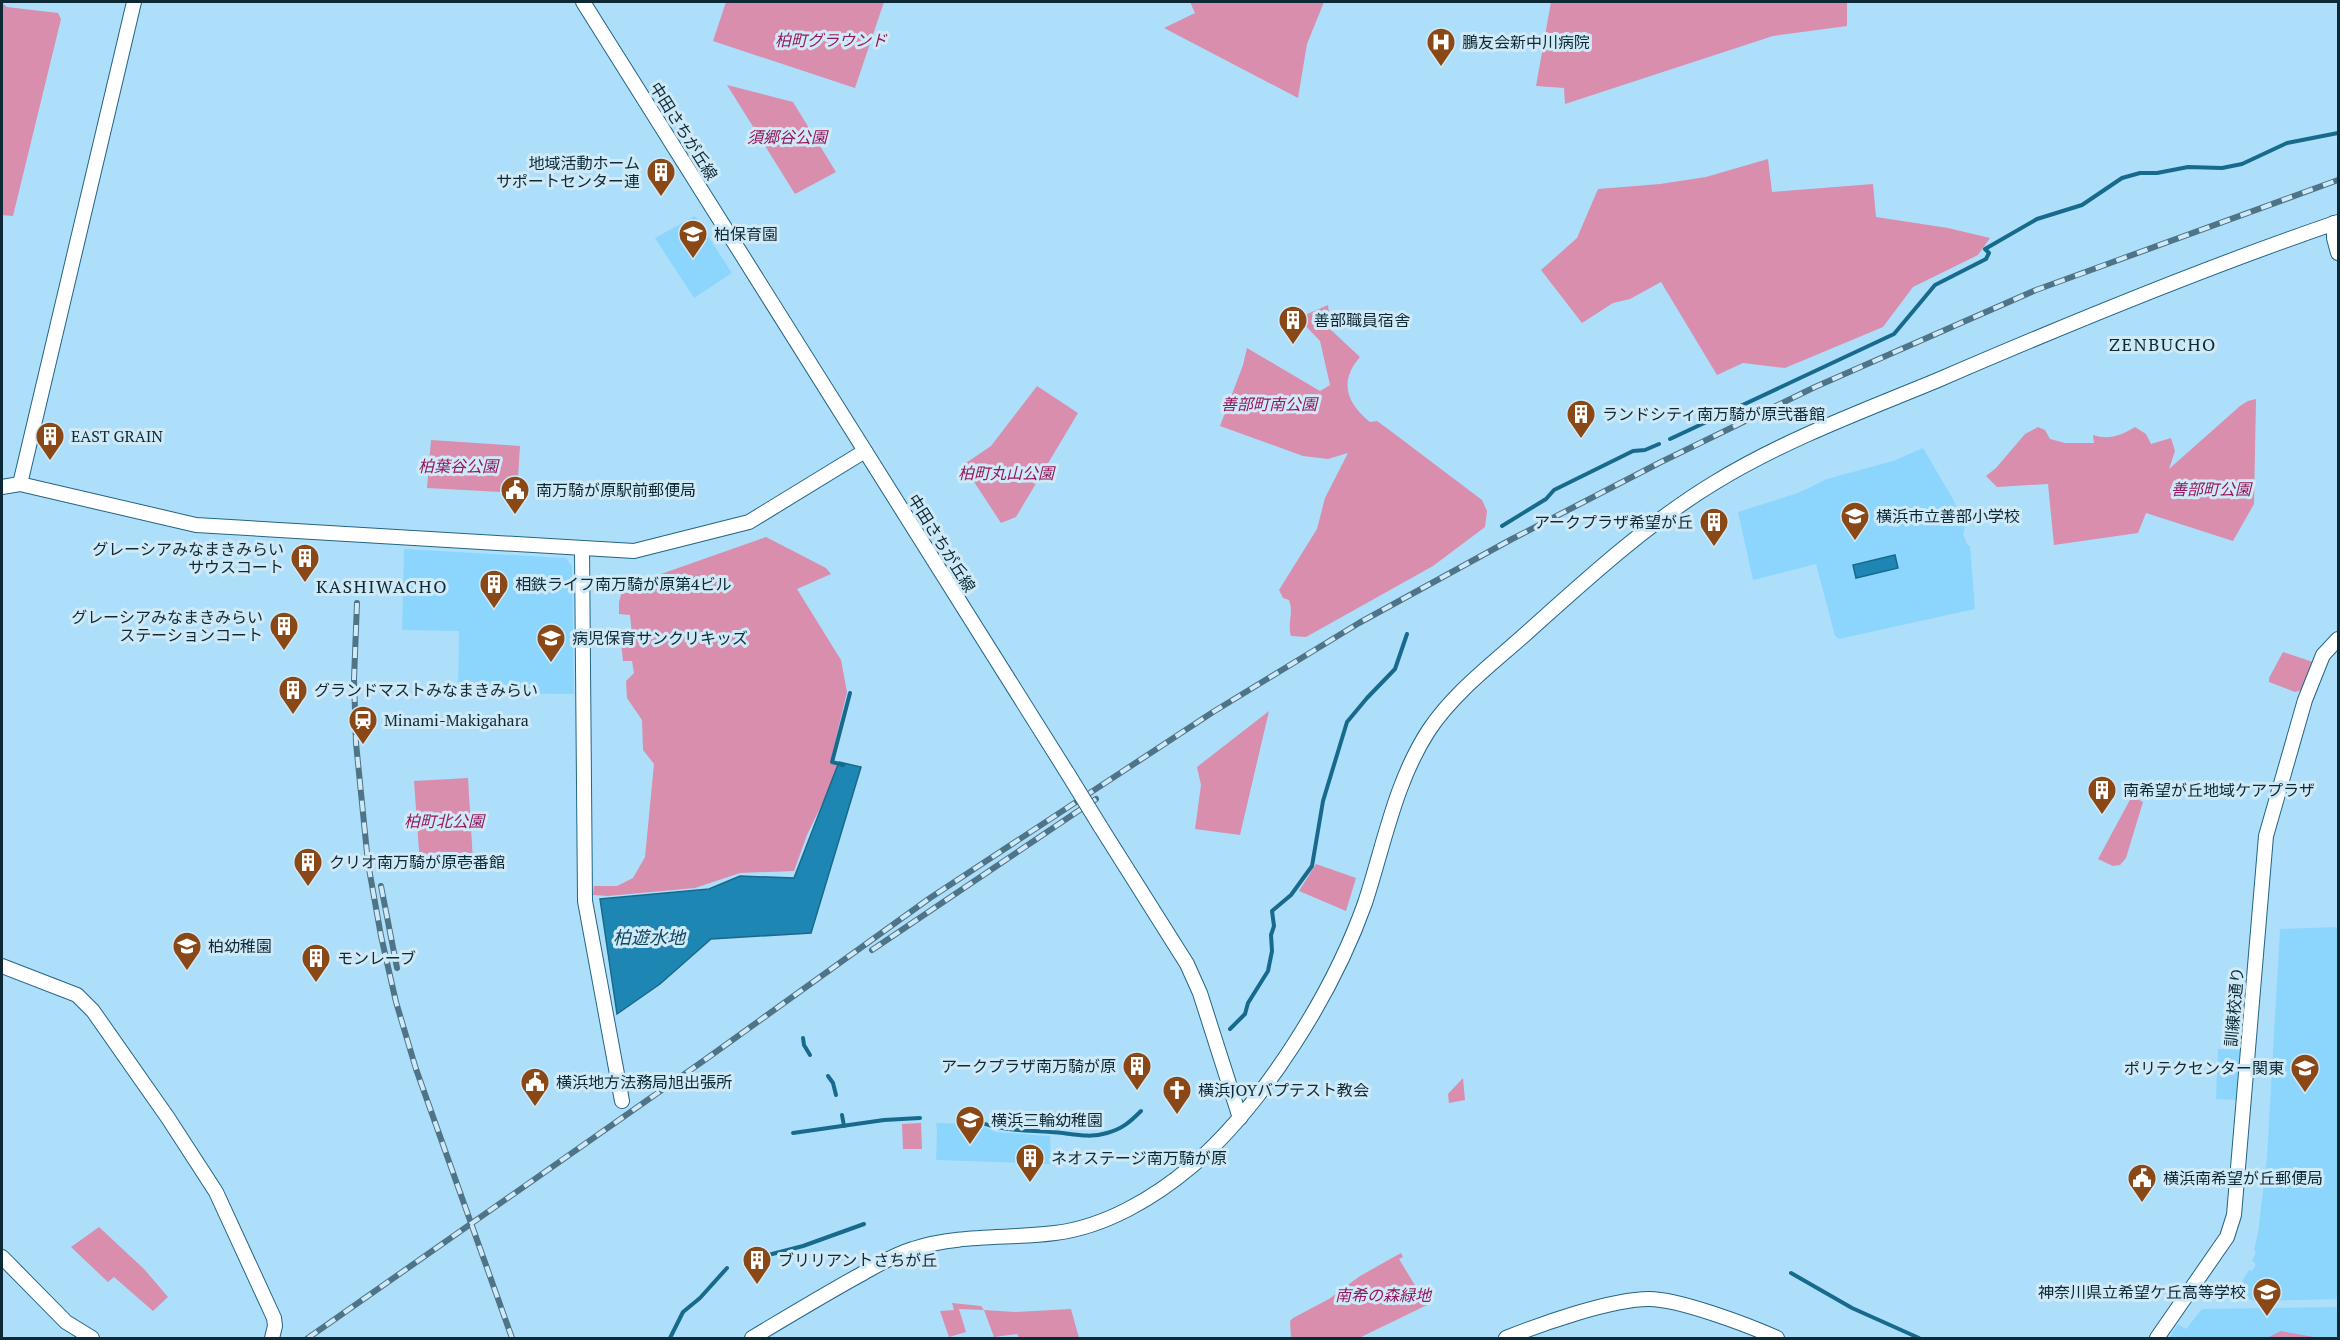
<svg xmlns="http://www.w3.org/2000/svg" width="2340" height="1340" viewBox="0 0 2340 1340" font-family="'PT Serif','Noto Sans JP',serif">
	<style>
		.built { fill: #8cd6fd }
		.green { fill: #d98eae }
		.water { fill: #1d86b2; stroke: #186a8d; stroke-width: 1.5 }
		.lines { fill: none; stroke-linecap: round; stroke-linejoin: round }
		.stream { stroke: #186a8d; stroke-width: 4 }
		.secondary-casing { stroke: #236583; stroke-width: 16 }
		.secondary { stroke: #fff; stroke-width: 14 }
		.rail-casing { stroke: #4f7387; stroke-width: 6 }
		.rail { stroke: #d0e9f7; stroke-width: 4; stroke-dasharray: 11; stroke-linecap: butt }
		.secondary-bridge-casing { stroke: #236583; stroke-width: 16; stroke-linecap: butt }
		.secondary-bridge { stroke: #fff; stroke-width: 14 }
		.labels { text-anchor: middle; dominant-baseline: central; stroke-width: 6; stroke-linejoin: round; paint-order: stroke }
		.park-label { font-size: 16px; font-style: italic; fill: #95175e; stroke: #d0e9f7 }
		.poi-label { font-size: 16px; fill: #0e2936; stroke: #d0e9f7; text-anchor: start }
		.street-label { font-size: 16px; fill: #0e2936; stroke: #d0e9f7 }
		.neighbourhood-label { font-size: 18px; letter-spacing: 1.5px; fill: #0e2936; stroke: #d0e9f7 }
		.water-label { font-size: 18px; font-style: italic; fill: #11475f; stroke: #d0e9f7 }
	</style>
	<rect width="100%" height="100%" fill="#addffb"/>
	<g class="built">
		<polygon points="695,216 732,273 694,298 655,238"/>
		<polygon points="1923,448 1953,499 1965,528 1963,534 1967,544 1970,546 1975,609 1839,639 1835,636 1816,564 1753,580 1738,512 1798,493 1827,479 1893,461"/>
		<polygon points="404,549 566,558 572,566 574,694 458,693 459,631 402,630"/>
		<polygon points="2338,927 2338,1299 2254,1301 2235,1293 2249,1270 2252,1271 2256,1264 2252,1261 2256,1252 2254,1250 2258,1233 2267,1157 2280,929"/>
		<polygon points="2218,1049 2242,1050 2240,1098 2237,1100 2216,1099"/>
		<polygon points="936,1123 977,1124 996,1132 1050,1136 1051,1164 936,1160 937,1131"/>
		<polygon points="2338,1307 2338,1338 2169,1338 2178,1324 2186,1329 2202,1309"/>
	</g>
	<g class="green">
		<polygon points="726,2 884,2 855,88 713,41"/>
		<polygon points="1190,2 1324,2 1307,44 1298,98 1164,28 1195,13"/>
		<polygon points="1551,2 1847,2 1847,26 1773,36 1565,104 1564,88 1536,86"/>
		<polygon points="2,3 7,7 58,13 61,19 13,216 2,215"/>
		<polygon points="727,85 793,102 836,172 795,194"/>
		<polygon points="1768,159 1772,192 1873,184 1876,217 1948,228 1990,238 1978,255 1913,287 1883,327 1785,368 1743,363 1717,375 1661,282 1630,299 1613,303 1582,323 1541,270 1577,238 1598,189 1660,184 1706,177"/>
		<path d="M 1328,305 L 1331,330 L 1360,357 C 1339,381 1346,403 1370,422 L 1377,421 L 1388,429 L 1482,500 L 1487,511 L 1485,527 L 1433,566 L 1306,637 L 1291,636 C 1287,622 1294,614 1289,600 L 1283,598 L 1279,590 L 1317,529 L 1325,498 L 1348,453 L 1328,459 L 1303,456 L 1220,426 L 1243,365 L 1247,348 L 1320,391 L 1330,385 L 1320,341 L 1298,318 Z"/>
		<polygon points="1037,386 1078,413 1016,517 1001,523 963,465 991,446"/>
		<path d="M 2256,399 L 2254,504 L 2233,541 L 2146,513 L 2138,533 L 2054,545 L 2048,484 L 1997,487 L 1986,476 L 1996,468 L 2025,434 L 2038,427 L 2045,430 L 2050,439 L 2065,443 L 2094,443 L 2093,435 C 2110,440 2120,436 2135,427 L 2146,434 L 2151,444 L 2171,438 L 2175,451 L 2169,469 L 2240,406 L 2248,401 Z"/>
		<polygon points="431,440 520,446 517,493 427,488"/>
		<polygon points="766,537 826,568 831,574 797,589 841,660 847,692 830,763 840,767 807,835 794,871 740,873 695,888 608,896 593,895 594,886 617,886 633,878 645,857 654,764 643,750 642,720 627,698 626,681 634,673 632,661 623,661 621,642 632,635 630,615 619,614 619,602 622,591 661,574"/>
		<polygon points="2283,652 2313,662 2302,690 2295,692 2269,682 2269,678"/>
		<polygon points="1269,711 1240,835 1195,829 1201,785 1197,767"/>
		<polygon points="468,778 473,861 420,865 414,781"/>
		<polygon points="2132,796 2143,802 2126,858 2120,865 2113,866 2098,859"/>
		<polygon points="1316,864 1356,878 1346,911 1299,891"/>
		<polygon points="1463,1078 1465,1100 1449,1103 1448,1094"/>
		<polygon points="921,1123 922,1149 903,1149 902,1124"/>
		<polygon points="99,1227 144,1269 168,1297 153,1311 114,1277 108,1282 71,1247"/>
		<polygon points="1401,1253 1403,1257 1399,1259 1427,1305 1359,1338 1291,1338 1290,1321 1293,1318 1329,1299 1360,1276"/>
		<polygon points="952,1303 981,1306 984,1310 1015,1312 1071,1309 1079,1338 1019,1338 1017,1334 994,1337 984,1310 959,1309 966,1332 949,1337 940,1311 954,1310"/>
		<polygon points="2281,1331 2319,1338 2267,1338"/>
	</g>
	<g class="water">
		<polygon points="1895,555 1898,568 1856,578 1853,565"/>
		<polygon points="839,762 861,767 811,933 711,939 660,984 617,1014 600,899 709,889 740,876 794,878"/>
	</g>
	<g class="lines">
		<g class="stream">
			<polyline points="1670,439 1894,334 1935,285 1986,259 1989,253 1985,249 2037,219 2082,205 2122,178 2140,173 2157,173 2188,167 2222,168 2242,164 2287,143 2338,133"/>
			<polyline points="1502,526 1546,499 1554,490 1633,451 1645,450 1659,444"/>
			<polyline points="843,765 832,762 850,693"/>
			<polyline points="1230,1029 1245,1014 1248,1003 1268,971 1272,951 1271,935 1274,926 1272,911 1291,895 1312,866 1323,801 1347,722 1367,698 1395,669 1407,634"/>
			<polyline points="803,1038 804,1045 810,1055"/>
			<polyline points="828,1076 833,1083 836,1095"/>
			<polyline points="842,1115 844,1126"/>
			<path d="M 977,1121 C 1000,1131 1026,1130 1051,1132 C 1070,1133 1088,1139 1107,1133 C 1122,1129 1130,1122 1141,1111"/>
			<polyline points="793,1133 884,1120 920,1118"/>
			<polyline points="753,1259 803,1246 864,1224"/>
			<polyline points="1791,1273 1852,1308 1919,1338"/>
			<polyline points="670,1338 683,1312 700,1298 727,1268"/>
		</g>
		<g class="secondary-casing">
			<g id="secondary">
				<polyline points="583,2 1068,774"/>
				<polyline points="2334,223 2334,238 2338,253"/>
				<polyline points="20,484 134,2"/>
				<polyline points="2,487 20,484 196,525 634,551 749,522 865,451"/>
				<polyline points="582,549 585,901 622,1101"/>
				<polyline points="1100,826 1187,964 1200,993 1240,1118"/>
				<polyline points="2,966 77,995 93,1011 168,1118 216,1192 274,1318 275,1326 272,1338"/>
				<polyline points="2,1257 66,1322 92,1338"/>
				<path d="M 752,1338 C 787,1317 822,1296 858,1276 C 876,1266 893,1255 913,1249 C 958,1234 1009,1239 1055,1233 C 1105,1227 1154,1198 1192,1166 C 1264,1104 1333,993 1365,903 C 1384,845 1395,782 1429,730 C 1455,691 1496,661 1530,630 C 1588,578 1648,523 1714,483 C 1784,440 1863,411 1938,380 C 2070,323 2203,268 2338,222"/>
				<path d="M 1506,1338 C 1541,1324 1611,1299 1649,1299 C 1679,1299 1748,1325 1777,1338"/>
				<polyline points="2157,1338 2227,1237 2234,1215 2266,836 2305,700 2323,655 2338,639"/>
			</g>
		</g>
		<use href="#secondary" class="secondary"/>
		<g class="rail-casing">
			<g id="rail">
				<polyline points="357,603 354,679 356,743 368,863 381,936 396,1002 416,1069 512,1338"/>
				<polyline points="381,886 397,968"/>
				<polyline points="872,950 1096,799"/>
				<polyline points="308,1338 706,1059 930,898 1213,712 1359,623 1512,539 1661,462 1815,387 2036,290 2338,180"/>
			</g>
		</g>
		<use href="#rail" class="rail"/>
		<g class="secondary-bridge-casing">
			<polyline id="secondary-bridge" points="1068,774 1100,826"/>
		</g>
		<use href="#secondary-bridge" class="secondary-bridge"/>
	</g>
	<defs>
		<g id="hospital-pin" transform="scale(1.5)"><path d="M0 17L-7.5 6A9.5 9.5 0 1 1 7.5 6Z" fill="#8a4816" stroke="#d0e9f7"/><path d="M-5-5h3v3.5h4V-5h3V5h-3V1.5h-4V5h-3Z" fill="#fff"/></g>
		<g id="building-pin" transform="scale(1.5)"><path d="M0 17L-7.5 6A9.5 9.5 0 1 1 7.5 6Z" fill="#8a4816" stroke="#d0e9f7"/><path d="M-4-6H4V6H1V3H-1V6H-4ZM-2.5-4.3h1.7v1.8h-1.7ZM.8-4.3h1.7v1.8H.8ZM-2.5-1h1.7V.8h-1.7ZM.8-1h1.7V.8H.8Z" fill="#fff"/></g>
		<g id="school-pin" transform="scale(1.5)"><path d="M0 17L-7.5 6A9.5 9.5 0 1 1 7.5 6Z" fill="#8a4816" stroke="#d0e9f7"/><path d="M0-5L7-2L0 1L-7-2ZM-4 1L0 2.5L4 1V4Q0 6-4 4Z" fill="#fff"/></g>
		<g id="civic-pin" transform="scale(1.5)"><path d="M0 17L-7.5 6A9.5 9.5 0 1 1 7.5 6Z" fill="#8a4816" stroke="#d0e9f7"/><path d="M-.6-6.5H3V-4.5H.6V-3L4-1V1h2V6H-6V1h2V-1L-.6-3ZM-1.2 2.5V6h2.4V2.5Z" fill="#fff"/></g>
		<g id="station-pin" transform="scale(1.5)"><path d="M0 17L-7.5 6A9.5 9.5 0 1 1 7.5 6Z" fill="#8a4816" stroke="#d0e9f7"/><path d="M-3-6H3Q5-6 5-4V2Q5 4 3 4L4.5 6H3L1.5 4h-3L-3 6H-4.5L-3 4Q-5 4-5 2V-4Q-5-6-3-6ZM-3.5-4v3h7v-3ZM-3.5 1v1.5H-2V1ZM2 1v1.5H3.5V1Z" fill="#fff"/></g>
		<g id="church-pin" transform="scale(1.5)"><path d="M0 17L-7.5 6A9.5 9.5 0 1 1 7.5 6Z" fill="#8a4816" stroke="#d0e9f7"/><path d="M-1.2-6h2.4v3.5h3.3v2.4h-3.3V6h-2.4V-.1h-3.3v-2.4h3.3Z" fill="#fff"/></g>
	</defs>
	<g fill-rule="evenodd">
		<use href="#hospital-pin" x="1441" y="42"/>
		<use href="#building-pin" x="661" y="172"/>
		<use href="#school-pin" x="693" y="234"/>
		<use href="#building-pin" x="1293" y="320"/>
		<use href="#building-pin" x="1581" y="414"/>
		<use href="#building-pin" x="50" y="436"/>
		<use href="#civic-pin" x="515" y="490"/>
		<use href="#school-pin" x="1855" y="516"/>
		<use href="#building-pin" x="1714" y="522"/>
		<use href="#building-pin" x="305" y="558"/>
		<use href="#building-pin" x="494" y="584"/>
		<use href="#building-pin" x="284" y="626"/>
		<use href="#school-pin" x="551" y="638"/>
		<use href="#building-pin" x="293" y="690"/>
		<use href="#station-pin" x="363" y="720"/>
		<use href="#building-pin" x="2102" y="790"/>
		<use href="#building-pin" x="308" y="862"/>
		<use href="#school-pin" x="187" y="946"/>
		<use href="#building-pin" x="316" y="958"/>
		<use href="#building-pin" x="1137" y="1066"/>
		<use href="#school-pin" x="2305" y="1068"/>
		<use href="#civic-pin" x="535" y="1082"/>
		<use href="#church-pin" x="1177" y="1090"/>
		<use href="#school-pin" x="970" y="1120"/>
		<use href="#building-pin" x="1030" y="1158"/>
		<use href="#civic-pin" x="2142" y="1178"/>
		<use href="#building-pin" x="757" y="1260"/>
		<use href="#school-pin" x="2267" y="1292"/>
	</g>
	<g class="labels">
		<g class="park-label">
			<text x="831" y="40">柏町グラウンド</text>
			<text x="787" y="137">須郷谷公園</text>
			<text x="1269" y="404">善部町南公園</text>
			<text x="458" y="466">柏葉谷公園</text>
			<text x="1006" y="473">柏町丸山公園</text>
			<text x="2211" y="489">善部町公園</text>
			<text x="444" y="821">柏町北公園</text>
			<text x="1383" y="1295">南希の森緑地</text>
		</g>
		<g class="poi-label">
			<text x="1462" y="42">鵬友会新中川病院</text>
			<text x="640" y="163" text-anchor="end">地域活動ホーム<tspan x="640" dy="18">サポートセンター連</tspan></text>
			<text x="714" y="234">柏保育園</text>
			<text x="1314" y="320">善部職員宿舎</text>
			<text x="1602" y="414">ランドシティ南万騎が原弐番館</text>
			<text x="71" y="436">EAST GRAIN</text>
			<text x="536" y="490">南万騎が原駅前郵便局</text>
			<text x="1876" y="516">横浜市立善部小学校</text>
			<text x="1693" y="522" text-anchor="end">アークプラザ希望が丘</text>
			<text x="284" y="549" text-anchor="end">グレーシアみなまきみらい<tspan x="284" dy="18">サウスコート</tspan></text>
			<text x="515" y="584">相鉄ライフ南万騎が原第4ビル</text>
			<text x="263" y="617" text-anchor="end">グレーシアみなまきみらい<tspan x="263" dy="18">ステーションコート</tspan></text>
			<text x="572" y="638">病児保育サンクリキッズ</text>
			<text x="314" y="690">グランドマストみなまきみらい</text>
			<text x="384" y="720">Minami-Makigahara</text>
			<text x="2123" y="790">南希望が丘地域ケアプラザ</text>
			<text x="329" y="862">クリオ南万騎が原壱番館</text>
			<text x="208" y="946">柏幼稚園</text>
			<text x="337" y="958">モンレーブ</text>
			<text x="1116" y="1066" text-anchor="end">アークプラザ南万騎が原</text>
			<text x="2284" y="1068" text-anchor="end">ポリテクセンター関東</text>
			<text x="556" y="1082">横浜地方法務局旭出張所</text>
			<text x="1198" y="1090">横浜JOYバプテスト教会</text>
			<text x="991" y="1120">横浜三輪幼稚園</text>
			<text x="1051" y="1158">ネオステージ南万騎が原</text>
			<text x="2163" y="1178">横浜南希望が丘郵便局</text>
			<text x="778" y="1260">ブリリアントさちが丘</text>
			<text x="2246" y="1292" text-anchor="end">神奈川県立希望ケ丘高等学校</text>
		</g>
		<g class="street-label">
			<text transform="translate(684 131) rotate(58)">中田さちが丘線</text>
			<text transform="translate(942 543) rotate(58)">中田さちが丘線</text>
			<text transform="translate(2234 1007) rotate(-85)">訓練校通り</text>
		</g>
		<g class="neighbourhood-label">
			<text x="2163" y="344">ZENBUCHO</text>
			<text x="382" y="586">KASHIWACHO</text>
		</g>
		<g class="water-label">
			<text x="649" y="937">柏遊水地</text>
		</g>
	</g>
	<rect width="2340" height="1340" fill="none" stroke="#0e2936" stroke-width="6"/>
</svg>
